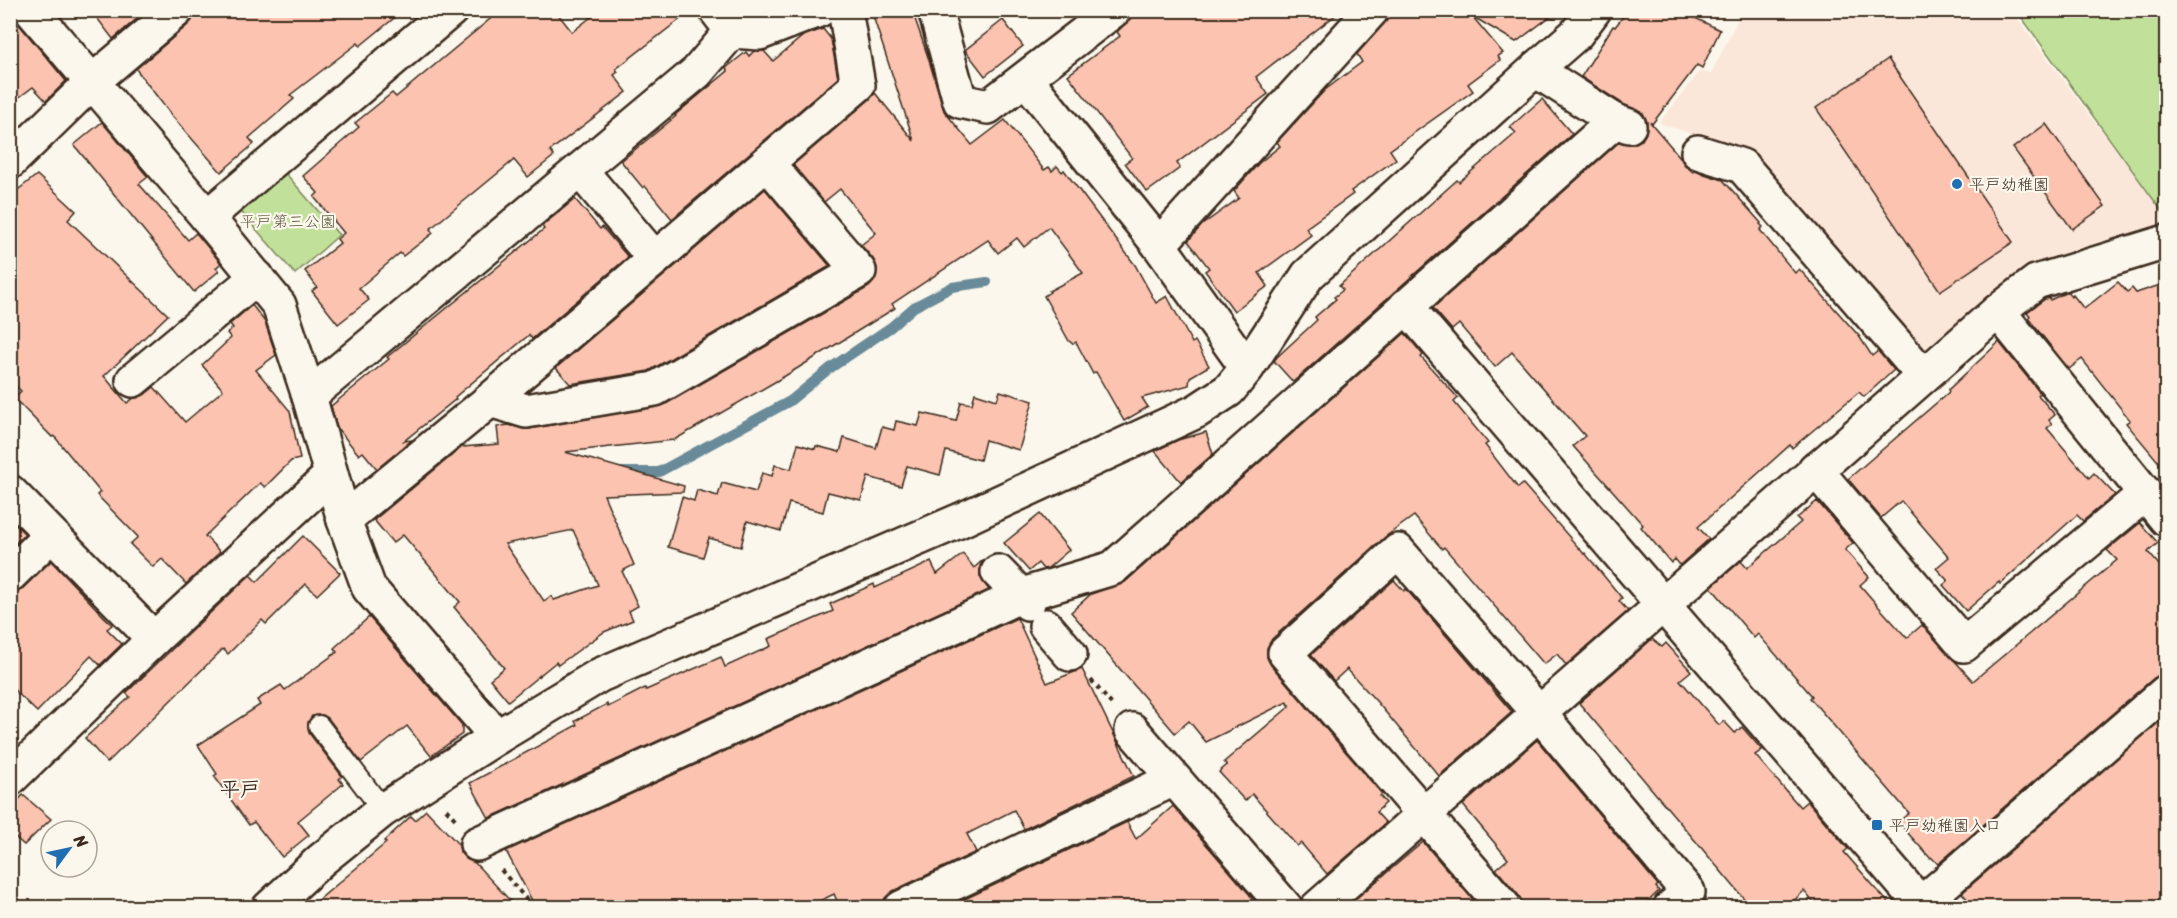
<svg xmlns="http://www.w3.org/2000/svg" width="2177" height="918" viewBox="0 0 2177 918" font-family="Sriracha,'Klee One',sans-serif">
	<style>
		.built { fill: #fbe7da }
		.green { fill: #c1e19a; stroke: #7e865c; stroke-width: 1.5 }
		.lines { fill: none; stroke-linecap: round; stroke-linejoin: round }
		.stream { stroke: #698a98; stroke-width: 10 }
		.building { fill: #fbc3b0; stroke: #3b2a1e; stroke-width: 1.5; fill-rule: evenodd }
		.service-casing { stroke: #3b2a1e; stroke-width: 24 }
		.minor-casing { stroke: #3b2a1e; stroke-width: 38 }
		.tertiary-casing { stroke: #3b2a1e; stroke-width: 38 }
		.path { stroke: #3b2a1e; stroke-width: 4; stroke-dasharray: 4.5 4.5; stroke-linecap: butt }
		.service { stroke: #fbf7ec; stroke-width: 20 }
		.minor { stroke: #fbf7ec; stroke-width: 33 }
		.tertiary { stroke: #fbf7ec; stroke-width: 33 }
		.poi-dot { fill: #1f6fb2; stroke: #fbf7ec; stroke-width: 2 }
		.labels { text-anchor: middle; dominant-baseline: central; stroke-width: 4.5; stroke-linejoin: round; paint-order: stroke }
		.poi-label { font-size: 16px; fill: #3b2a1e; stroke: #fbf7ec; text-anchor: start }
		.park-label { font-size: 16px; fill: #5c583d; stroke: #fbf7ec }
		.quarter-label { font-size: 20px; font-weight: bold; fill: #3b2a1e; stroke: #fbf7ec }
	</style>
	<rect width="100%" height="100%" fill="#fbf7ec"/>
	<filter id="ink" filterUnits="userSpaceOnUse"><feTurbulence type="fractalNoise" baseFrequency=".0167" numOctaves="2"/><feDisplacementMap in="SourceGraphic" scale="12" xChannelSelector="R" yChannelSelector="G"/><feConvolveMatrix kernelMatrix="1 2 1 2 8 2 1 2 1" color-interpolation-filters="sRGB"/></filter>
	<g filter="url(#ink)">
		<polygon class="built" points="1737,11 2012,11 2166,217 2166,228 1925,355 1744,151 1659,123 1700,71 1711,74 1737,21"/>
		<g class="green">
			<polygon points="2017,11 2166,11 2166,217"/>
			<polygon points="281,168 339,235 295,274 237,207"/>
		</g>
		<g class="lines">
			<polyline class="stream" points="622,472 659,472 790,401 829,369 891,327 914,307 952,287 987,282"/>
		</g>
		<g class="building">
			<polygon points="91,10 147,10 113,39"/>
			<polygon points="195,10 404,10 360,46 358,43 290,95 294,99 249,138 254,144 221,172 172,116 136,69 189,24 194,17"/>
			<polygon points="501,10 555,10 572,32 600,10 692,10 616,69 618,72 614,75 627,92 550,151 554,156 528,177 514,160 430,229 433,233 403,256 400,253 359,288 369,300 338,324 312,291 317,287 305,271 340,243 337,239 344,233 314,197 318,193 303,176 359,127 355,123 392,93 396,97"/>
			<path d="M 871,10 L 912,10 L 929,60 L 944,111 L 972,145 L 1005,120 L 1044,170 L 1049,167 L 1052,171 L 1057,166 L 1062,172 L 1064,170 L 1135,265 L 1156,303 L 1167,296 L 1192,343 L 1195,341 L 1209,366 L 1190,377 L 1189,385 L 1142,398 L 1148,407 L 1124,421 L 1096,372 L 1093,374 L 1076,342 L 1073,344 L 1069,341 L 1044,296 L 1050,292 L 1049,291 L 1083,273 L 1049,227 L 1024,247 L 1017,238 L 998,253 L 988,240 L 892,304 L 895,308 L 785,376 L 674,440 L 565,452 L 684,486 L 683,492 L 604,495 L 634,565 L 622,571 L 638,606 L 629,611 L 633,620 L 604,632 L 558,665 L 556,662 L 508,701 L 490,679 L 504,668 L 454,607 L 460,602 L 403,535 L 393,543 L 374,520 L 462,447 L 499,444 L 497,427 L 508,425 L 529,429 L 664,405 L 869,287 L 876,279 L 877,268 L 873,259 L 861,245 L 876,233 L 840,189 L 824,202 L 793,165 L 870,99 L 875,93 L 914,141 ZM 573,530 L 598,585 L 554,600 L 551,596 L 544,601 L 505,544 Z"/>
			<polygon points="1132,10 1342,10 1256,77 1268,94 1177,163 1180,168 1147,192 1125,163 1132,158 1068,75 1120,36 1117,32 1131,18"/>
			<polygon points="1400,10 1559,10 1516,42 1472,16 1503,53 1498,56 1500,60 1468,84 1473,91 1390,150 1396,159 1351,191 1353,194 1306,228 1311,235 1259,273 1268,286 1234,311 1205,271 1209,268 1188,241 1202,225 1239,198 1234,191 1259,163 1280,146 1277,142 1325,90 1362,62 1357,54 1388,19"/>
			<polygon points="1628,10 1679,10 1720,30 1702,68 1697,65 1652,124 1650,122 1680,157 1684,164 1693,172 1695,171 1723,180 1761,223 1760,224 1763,227 1760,230 1795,273 1799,269 1802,272 1859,336 1872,356 1878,351 1894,370 1864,397 1859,392 1792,448 1790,445 1698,527 1709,539 1680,565 1675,559 1671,563 1641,527 1643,525 1573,446 1585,436 1512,352 1495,367 1459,324 1452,330 1433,308 1619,142 1633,144 1642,140 1646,133 1647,122 1643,113 1623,104 1581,77 1613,26 1615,27"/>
			<polygon points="10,12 17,22 66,81 46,101 33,87 10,104"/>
			<polygon points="1003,20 1023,46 985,76 965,50"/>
			<polygon points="823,29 831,39 838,78 672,219 645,186 643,188 621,161 676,116 675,115 728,71 726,68 746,52 749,56 754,51 764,51 773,61 803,36"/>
			<polygon points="1888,59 2013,242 1940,291 1816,108"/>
			<polygon points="1542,99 1572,134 1293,382 1274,361 1277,357 1317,320 1315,317 1336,299 1334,297 1343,290 1339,286 1457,180 1459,182 1516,133 1510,127"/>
			<polygon points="102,122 148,177 139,184 188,240 196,233 221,263 216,268 219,271 194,292 74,145"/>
			<polygon points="2046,124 2105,206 2072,229 2013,148"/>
			<polygon points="37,175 76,211 68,220 168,315 104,376 127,403 134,398 144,395 154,387 185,422 223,390 202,365 231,338 227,333 233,328 230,324 252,305 265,322 276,355 256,370 290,411 300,459 291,461 265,487 260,483 205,536 220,552 186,584 162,559 153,567 130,544 138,537 97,495 100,492 54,436 52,437 14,398 21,391 10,381 10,196"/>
			<polygon points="765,189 830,266 649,371 570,384 556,368"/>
			<polygon points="575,199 600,229 602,227 628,257 532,339 529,335 455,397 456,399 404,441 412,440 377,469 363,452 359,455 337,428 331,406 389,359 387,357 544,229 542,226"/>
			<polygon points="2118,282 2127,292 2132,288 2136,293 2166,283 2166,471 2126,423 2130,420 2082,359 2069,369 2028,318 2030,316 2027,312 2045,299 2049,298 2050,300 2067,292 2071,297 2073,295 2084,309"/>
			<polygon points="1405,333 1423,355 1421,357 1458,398 1454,402 1488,443 1485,445 1518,488 1523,484 1584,554 1585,553 1622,598 1619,601 1628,611 1566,665 1557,654 1544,664 1444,547 1442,549 1414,516 1385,537 1272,639 1267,648 1267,657 1271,665 1382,794 1380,796 1386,803 1376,812 1386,823 1327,874 1301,843 1297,846 1252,794 1245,801 1219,772 1227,765 1224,762 1290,706 1287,702 1206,742 1189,721 1175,733 1071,612 1091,594 1125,582"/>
			<polygon points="1999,342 2040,393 2038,395 2055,415 2049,420 2052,424 2047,428 2089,478 2094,473 2115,495 2083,521 2077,515 2000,584 1999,582 1966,611 1943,585 1948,581 1936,568 1949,557 1901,501 1881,518 1848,479 1949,392 1948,390"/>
			<polygon points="1000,391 1033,401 1019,450 985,440 980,460 946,451 940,475 907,466 901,486 868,477 861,500 828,492 823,512 789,503 781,531 747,521 741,547 709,538 703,557 668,547 682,497 694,501 697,490 718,496 722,483 756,492 762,473 772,476 775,465 791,469 798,444 815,449 816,446 840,452 844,438 876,448 882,427 894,430 896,421 918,426 922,413 956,421 961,402 972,404 975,393 997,400"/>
			<polygon points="1206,432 1213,454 1181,482 1155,451 1178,440"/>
			<polygon points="1817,501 1853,543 1845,550 1869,577 1860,585 1878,606 1907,638 1922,625 1973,681 2117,560 2107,550 2140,523 2158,543 2148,552 2166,573 2166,674 2154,678 1938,864 1931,857 1930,858 1898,822 1909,813 1810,698 1812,696 1758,634 1754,638 1711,587 1741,561 1747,568 1801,522 1797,518"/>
			<polygon points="1040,514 1069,550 1048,568 1043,569 1038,563 1029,571 1004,543"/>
			<polygon points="10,519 25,534 10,548"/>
			<polygon points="303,536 340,573 317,595 306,584 266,624 262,620 228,654 223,649 107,763 85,738 130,697 126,693 250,575 257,582"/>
			<polygon points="963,554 974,568 984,559 980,566 980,576 989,590 489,818 470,783 577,725 575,721 607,704 608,707 645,688 646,690 721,657 725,667 771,646 768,639 833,611 830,604 874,584 875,588 931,562 937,574"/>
			<polygon points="51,561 112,625 107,629 122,644 100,665 91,656 37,712 10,686 10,593 23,588"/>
			<polygon points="1394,580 1404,591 1406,589 1512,712 1439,776 1377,702 1347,669 1334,681 1311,655"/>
			<polygon points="369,617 462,725 462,734 431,756 407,726 361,762 328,718 323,715 312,716 308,722 309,733 342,776 339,779 343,784 298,821 309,835 282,857 254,822 249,825 214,776 217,774 198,745 260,705 257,700 281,685 285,690 337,652 334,648"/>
			<polygon points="1017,618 1047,683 1082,669 1134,776 1024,829 1014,810 967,834 976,852 893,891 885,898 882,908 840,908 834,894 805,908 536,908 506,851"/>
			<polygon points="1652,639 1662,647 1666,643 1691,671 1680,680 1719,725 1724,721 1735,733 1742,727 1762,750 1755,755 1800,807 1807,801 1848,849 1844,852 1893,908 1818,908 1804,891 1786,908 1752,908 1579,703"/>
			<polygon points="2166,716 2166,893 2150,908 1975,908 1962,893"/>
			<polygon points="1537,740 1658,885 1656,887 1659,891 1641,908 1523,908 1519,896 1496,869 1508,859 1463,805"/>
			<polygon points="23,795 51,819 24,845 10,833 10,809"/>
			<polygon points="1173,806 1250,895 1256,908 946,908 1127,822 1136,839"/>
			<polygon points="426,810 459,845 460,852 466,859 475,863 517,908 309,908 386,843 384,841 411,816 415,820"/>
			<polygon points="1423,842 1480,908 1357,908 1352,902"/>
		</g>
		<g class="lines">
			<g class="service-casing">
				<polyline id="service" points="319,726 383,810"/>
			</g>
			<g class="minor-casing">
				<g id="minor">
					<polyline points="31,10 207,217 279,305 309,396 344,520 369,588 497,737"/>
					<polyline points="716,10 732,31 760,33 819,10"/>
					<polyline points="935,10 960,101 988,107 1114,10"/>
					<polyline points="1594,10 1576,34 1537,68 1545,76 1615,121 1629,126"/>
					<polyline points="1026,79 1159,245 1247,368"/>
					<polyline points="1698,152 1742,166 1923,375"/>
					<polyline points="10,162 93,81 177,10"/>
					<polyline points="580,170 655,259"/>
					<polyline points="207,217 451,10"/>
					<polyline points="1159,245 1372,10"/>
					<polyline points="1406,306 1924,908"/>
					<polyline points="1998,311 2166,519"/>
					<polyline points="133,380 257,277"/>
					<polyline points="309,396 697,72 732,31"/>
					<polyline points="490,400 526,411 655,389 859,271 767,163"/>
					<polyline points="1815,469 1964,645 2146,493"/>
					<polyline points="10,492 154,639"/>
					<polyline points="344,520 490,400 858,85 845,10"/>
					<polyline points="998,572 1028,603"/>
					<polyline points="10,575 51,535"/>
					<polyline points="1046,626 1070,654"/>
					<polyline points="1132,730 1286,908"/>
					<polyline points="10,779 154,639 331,475"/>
					<polyline points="477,844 1022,595 1113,568 1615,121"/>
					<polyline points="901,908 1174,779"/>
					<polyline points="1317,908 1998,311 2036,282 2166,242"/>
					<polyline points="1505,908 1285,653 1398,551 1539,713 1688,892 1670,908"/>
					<polyline points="1916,908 2166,692"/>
				</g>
			</g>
			<g class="tertiary-casing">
				<polyline id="tertiary" points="269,908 321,860 383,810 497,737 600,675 961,520 1197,411 1229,390 1247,368 1308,275 1537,68"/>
			</g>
			<g class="path">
				<polyline points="2142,16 2144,10"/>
				<polyline points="1091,680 1113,706"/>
				<polyline points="446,809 457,821"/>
				<polyline points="501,870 534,908"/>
			</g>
			<use href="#service" class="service"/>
			<use href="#minor" class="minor"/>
			<use href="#tertiary" class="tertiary"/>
		</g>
	</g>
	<g class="poi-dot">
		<circle cx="1957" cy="184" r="6"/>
		<rect x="1871" y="819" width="12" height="12" rx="3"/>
	</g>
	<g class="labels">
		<g class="poi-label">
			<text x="1969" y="184">平戸幼稚園</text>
			<text x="1889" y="825">平戸幼稚園入口</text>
		</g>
		<g class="park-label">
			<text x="288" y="221">平戸第三公園</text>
		</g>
		<g class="quarter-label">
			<text x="240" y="789">平戸</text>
		</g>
	</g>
	<rect width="2177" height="918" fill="none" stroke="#fbf7ec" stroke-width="36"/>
	<rect x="18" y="18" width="2141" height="882" fill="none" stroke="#3b2a1e" stroke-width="2" filter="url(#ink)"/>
	<g transform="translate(69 849) rotate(57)"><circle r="28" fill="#fbf7ec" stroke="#aea59a" stroke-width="1.5"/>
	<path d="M0-4.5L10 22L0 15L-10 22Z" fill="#1f6fb2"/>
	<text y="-9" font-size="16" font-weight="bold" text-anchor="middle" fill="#3b2a1e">N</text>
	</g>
</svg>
